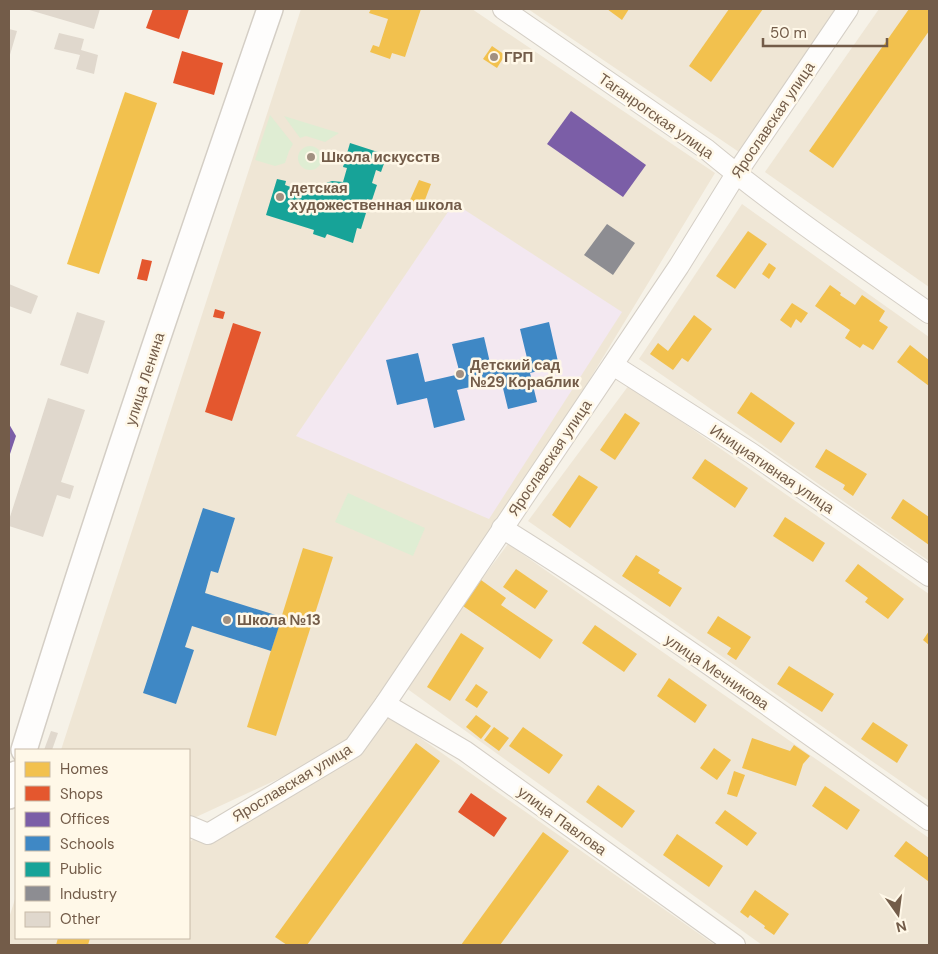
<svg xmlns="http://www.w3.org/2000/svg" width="938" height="954" viewBox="0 0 938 954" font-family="'DM Sans',sans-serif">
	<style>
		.residential { fill: #efe6d5 }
		.education { fill: #f3e8f1 }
		.green { fill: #dfedd3 }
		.homes { fill: #f2c14e }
		.shops { fill: #e4572e }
		.offices { fill: #7b5ea7 }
		.schools { fill: #3f88c5 }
		.public { fill: #17a398 }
		.industry { fill: #8d8d92 }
		.building { fill: #e0d8cd }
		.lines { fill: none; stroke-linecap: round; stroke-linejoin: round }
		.minor-casing { stroke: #d4cec5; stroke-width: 22 }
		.tertiary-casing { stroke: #d4cec5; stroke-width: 28 }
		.minor { stroke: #fefdfc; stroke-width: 20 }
		.tertiary { stroke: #fefdfc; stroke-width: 25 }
		.poi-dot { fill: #a19081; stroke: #fff8e8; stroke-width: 2 }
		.labels { text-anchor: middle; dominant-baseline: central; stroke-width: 5; stroke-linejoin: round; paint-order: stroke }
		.poi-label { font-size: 15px; font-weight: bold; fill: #735c49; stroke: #fff8e8; text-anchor: start }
		.street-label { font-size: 15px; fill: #735c49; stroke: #fff8e8 }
	</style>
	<rect width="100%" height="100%" fill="#f6f2e8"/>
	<g class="residential">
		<polygon points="301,9 472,9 715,173 500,527 352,745 194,818 189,816 189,750 61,750"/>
		<polygon points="528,9 846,9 739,152"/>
		<polygon points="879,9 929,9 929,287 765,172"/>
		<polygon points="742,204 929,337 929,561 639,359"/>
		<polygon points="629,385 929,594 929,801 528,521"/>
		<polygon points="508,544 929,838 929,945 762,945 402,685"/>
		<polygon points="382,711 715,945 9,945 9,918 16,896 16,938 189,938 189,842 355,749"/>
	</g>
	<polygon class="education" points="454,203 622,312 489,519 296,436"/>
	<g class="green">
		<polygon points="270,115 293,144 289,151 285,163 275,166 255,160"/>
		<polygon points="284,116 339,133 325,142 306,136 300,138"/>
		<circle cx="310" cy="158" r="12"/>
		<polygon points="348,493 425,528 413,556 335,522"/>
	</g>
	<g class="homes">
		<polygon points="371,9 421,9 405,57 392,53 390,59 370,52 373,45 379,47 388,19 369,13"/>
		<polygon points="607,9 629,9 622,20"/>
		<polygon points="729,9 763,9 711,82 689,66"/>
		<polygon points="909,9 929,9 929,31 833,168 809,151"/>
		<polygon points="492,46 505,55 497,68 483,59"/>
		<polygon points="125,92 157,103 99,274 67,264"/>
		<polygon points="419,180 431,184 423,205 410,200"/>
		<polygon points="748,231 767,244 735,289 716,276"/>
		<polygon points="769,263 776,268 769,279 762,274"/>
		<polygon points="830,285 841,293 840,295 855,305 862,295 885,311 879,321 888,327 873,350 863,344 860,348 845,338 850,330 815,306"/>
		<polygon points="792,303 808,313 801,323 796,319 791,328 780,320"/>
		<polygon points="694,315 712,329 688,362 682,358 673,370 650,354 658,343 668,351"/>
		<polygon points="910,345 929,360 929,386 897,362"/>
		<polygon points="751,392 795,423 781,443 737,413"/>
		<polygon points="625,413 640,423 615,460 600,450"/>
		<polygon points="826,449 867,474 853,496 843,489 845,485 815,467"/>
		<polygon points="705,459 748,488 735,508 692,478"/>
		<polygon points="579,475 598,487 570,528 552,515"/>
		<polygon points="903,499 929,517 929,545 891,518"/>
		<polygon points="785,517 825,543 813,562 773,536"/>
		<polygon points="303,548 333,557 276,736 247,727"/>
		<polygon points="636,555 660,570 658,573 682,588 670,607 622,576"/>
		<polygon points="858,564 904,599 888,619 865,602 868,598 845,581"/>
		<polygon points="516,569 548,591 535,609 503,587"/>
		<polygon points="481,580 506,598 501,605 553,640 540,659 463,606"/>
		<polygon points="718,616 751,637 736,660 727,654 731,648 707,633"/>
		<polygon points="595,625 637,654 624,672 582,643"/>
		<polygon points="929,631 929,645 923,640"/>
		<polygon points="461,633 484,648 450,701 427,687"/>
		<polygon points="789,666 834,694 822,712 777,684"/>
		<polygon points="669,678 707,705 695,723 657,696"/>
		<polygon points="476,684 488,692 477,708 465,700"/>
		<polygon points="476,715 491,726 481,739 466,727"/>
		<polygon points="873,722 908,745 897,763 861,739"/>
		<polygon points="494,727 509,738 499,751 484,740"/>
		<polygon points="523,727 563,755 549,774 509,746"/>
		<polygon points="752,738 790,751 794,745 810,756 803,764 796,786 742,768"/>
		<polygon points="416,743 440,761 307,945 287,945 275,937"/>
		<polygon points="714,748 731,760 717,780 700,768"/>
		<polygon points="734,771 745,775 737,797 727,794"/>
		<polygon points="598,785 635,811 622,828 586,802"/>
		<polygon points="825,786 860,810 847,830 812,806"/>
		<polygon points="725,810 757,833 747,846 715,823"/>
		<polygon points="543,832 569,851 500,945 461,945"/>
		<polygon points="677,834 723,866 709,887 663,855"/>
		<polygon points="906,841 929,858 929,878 928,881 894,856"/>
		<polygon points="755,890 789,914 774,935 764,928 765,926 750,915 748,918 740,912"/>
		<polygon points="58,938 90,938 88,945 56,945"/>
	</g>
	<g class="shops">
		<polygon points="153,9 189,9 179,39 146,28"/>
		<polygon points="182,51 223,63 214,95 173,83"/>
		<polygon points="142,259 152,261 147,281 137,279"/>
		<polygon points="215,309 225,312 223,319 213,317"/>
		<polygon points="233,323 261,332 232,421 205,412"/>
		<polygon points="471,793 507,818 494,837 458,812"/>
	</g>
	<g class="offices">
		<polygon points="571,111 646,165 623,197 547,144"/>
		<polygon points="9,424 16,436 9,457"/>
	</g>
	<g class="schools">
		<polygon points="549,322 559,366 530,373 537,402 508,409 501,380 457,390 465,420 434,428 427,398 397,405 386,360 418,353 425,382 460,374 452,344 484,337 491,367 527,358 520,329"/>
		<polygon points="203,508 235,518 218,573 211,571 205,593 282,617 271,651 192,626 185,647 194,650 176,704 143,693"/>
	</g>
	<polygon class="public" points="350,143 387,155 381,172 376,170 372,183 377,185 372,200 367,199 363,212 366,213 361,229 357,228 353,243 327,234 325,238 313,234 314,230 266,215 277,179 286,181 285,185 314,195 317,188 323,184 332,181 343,182 347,168 343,167"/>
	<polygon class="industry" points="607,224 635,243 613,275 584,255"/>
	<g class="building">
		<polygon points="26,9 100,9 94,29"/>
		<polygon points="9,29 17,31 9,58"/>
		<polygon points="59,33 84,39 81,50 98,55 94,74 76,69 80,55 54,49"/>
		<polygon points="9,284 38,296 31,314 9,306"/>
		<polygon points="77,312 105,321 88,374 60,365"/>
		<polygon points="48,398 85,410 61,482 74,486 70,499 57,495 43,537 9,526 9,520"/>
		<polygon points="51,731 58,733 52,750 44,750"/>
	</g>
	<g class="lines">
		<g class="minor-casing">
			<g id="minor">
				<path d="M 503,9 L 706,149 C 777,208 854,260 929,313"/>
				<polyline points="613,365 751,453 929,576"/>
				<path d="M 502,528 C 648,619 789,720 929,820"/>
				<polyline points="385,704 465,751 735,945"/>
				<polyline points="189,826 208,834 354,747 385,704 679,266 736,174 848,9"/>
			</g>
		</g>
		<g class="tertiary-casing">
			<g id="tertiary">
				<path d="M 24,750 C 101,501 185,255 270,9"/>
				<polyline points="9,796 16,774"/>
			</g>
		</g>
		<use href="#minor" class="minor"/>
		<use href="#tertiary" class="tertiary"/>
	</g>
	<g class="poi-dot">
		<circle cx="494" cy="57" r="5"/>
		<circle cx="311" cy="157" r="5"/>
		<circle cx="280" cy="197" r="5"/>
		<circle cx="460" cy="374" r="5"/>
		<circle cx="227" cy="620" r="5"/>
	</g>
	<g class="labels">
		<g class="poi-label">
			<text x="504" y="57">ГРП</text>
			<text x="321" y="157">Школа искусств</text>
			<text x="290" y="188">детская<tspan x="290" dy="17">художественная школа</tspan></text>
			<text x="470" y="365">Детский сад<tspan x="470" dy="17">№29 Кораблик</tspan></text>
			<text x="237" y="620">Школа №13</text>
		</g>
		<g class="street-label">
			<text transform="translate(656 116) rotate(35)">Таганрогская улица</text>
			<text transform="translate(773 120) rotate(-56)">Ярославская улица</text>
			<text transform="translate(145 379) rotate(-72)">улица Ленина</text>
			<text transform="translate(550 458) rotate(-56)">Ярославская улица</text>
			<text transform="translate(772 469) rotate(34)">Инициативная улица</text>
			<text transform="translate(717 672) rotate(34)">улица Мечникова</text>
			<text transform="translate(292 783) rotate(-31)">Ярославская улица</text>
			<text transform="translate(562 821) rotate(36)">улица Павлова</text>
		</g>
	</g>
	<rect width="938" height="954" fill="none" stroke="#735c49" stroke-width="20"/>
	<rect x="15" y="749" width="175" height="190" fill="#fff8e8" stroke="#c7baa8"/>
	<rect x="25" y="762" width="25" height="15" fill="#f2c14e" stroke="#c7baa8"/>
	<text x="60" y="774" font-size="15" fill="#735c49">Homes</text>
	<rect x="25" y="786" width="25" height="15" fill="#e4572e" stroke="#c7baa8"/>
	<text x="60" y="799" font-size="15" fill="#735c49">Shops</text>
	<rect x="25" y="812" width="25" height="15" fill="#7b5ea7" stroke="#c7baa8"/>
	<text x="60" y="824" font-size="15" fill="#735c49">Offices</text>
	<rect x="25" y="836" width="25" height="15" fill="#3f88c5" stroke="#c7baa8"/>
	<text x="60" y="849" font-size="15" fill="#735c49">Schools</text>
	<rect x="25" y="862" width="25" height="15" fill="#17a398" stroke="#c7baa8"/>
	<text x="60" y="874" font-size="15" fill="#735c49">Public</text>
	<rect x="25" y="886" width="25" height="15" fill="#8d8d92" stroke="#c7baa8"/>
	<text x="60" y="899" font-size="15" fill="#735c49">Industry</text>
	<rect x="25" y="912" width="25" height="15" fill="#e0d8cd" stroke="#c7baa8"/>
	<text x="60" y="924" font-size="15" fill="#735c49">Other</text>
	<g transform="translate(898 914) rotate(166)" stroke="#fff8e8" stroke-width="4" paint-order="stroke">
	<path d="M0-4L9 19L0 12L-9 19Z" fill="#735c49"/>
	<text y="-8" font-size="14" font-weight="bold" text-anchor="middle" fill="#735c49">N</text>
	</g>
	<path d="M763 38v8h124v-8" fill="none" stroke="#735c49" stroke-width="2.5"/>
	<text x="770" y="38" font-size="15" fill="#735c49" stroke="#fff8e8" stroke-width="4" paint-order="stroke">50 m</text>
</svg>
